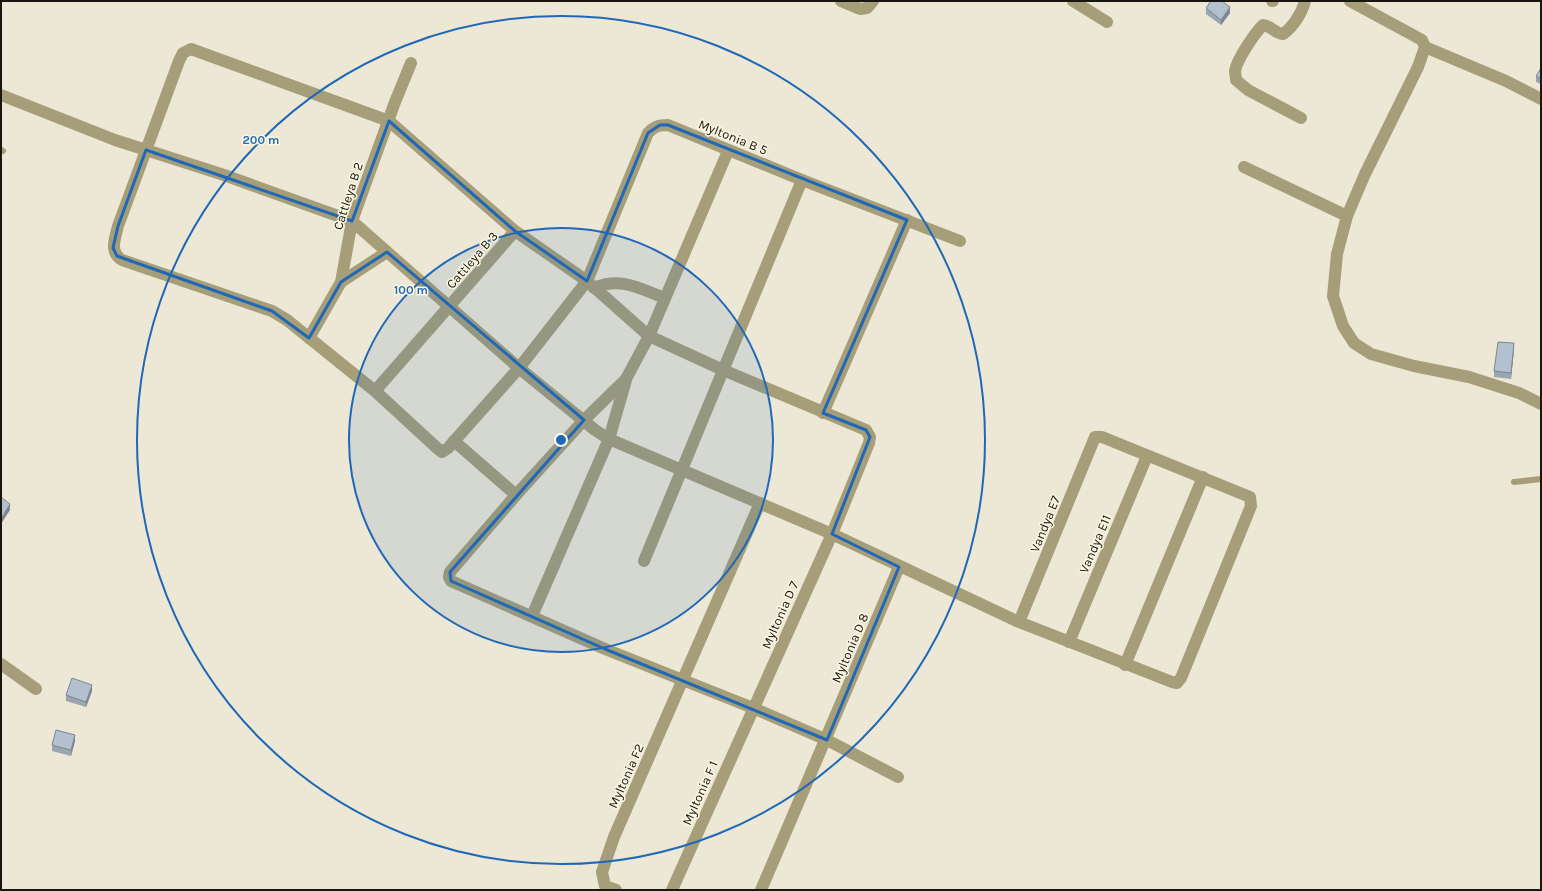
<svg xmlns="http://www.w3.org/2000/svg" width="1542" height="891" viewBox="0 0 1542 891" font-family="Karla,sans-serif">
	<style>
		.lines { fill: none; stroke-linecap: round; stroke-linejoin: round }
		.lane { stroke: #a69e79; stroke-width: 6 }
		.street { stroke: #a69e79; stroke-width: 12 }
		.wall { fill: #9aa5b2 }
		.shaded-wall { fill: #7d8691 }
		.building { fill: #b3c0cf; stroke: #7d8691 }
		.marked { fill: none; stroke: #1f68b8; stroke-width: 3; stroke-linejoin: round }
		.ring { fill: none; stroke: #1f68b8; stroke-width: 2 }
		.labels { text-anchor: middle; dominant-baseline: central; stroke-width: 3; stroke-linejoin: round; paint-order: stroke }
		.street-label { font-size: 13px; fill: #18160f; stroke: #faf6e2 }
		.centre { fill: #1f68b8; stroke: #faf6e2; stroke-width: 2 }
		.ring-label { font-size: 12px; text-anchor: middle; font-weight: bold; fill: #1f68b8; stroke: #faf6e2; stroke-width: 3; stroke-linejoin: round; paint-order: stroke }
	</style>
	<rect width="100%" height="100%" fill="#ede8d5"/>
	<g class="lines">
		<g class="lane">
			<polyline points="1,150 3,151"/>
			<polyline points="1514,482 1541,479"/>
		</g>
		<g class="street">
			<polyline points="841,1 860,9 867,8 873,1"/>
			<polyline points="1073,1 1107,22"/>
			<polyline points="1272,1 1273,1"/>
			<polyline points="1350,1 1422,40 1425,47 1418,67 1365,174 1347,216 1337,254 1333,296 1343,326 1354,343 1371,354 1414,366 1469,377 1519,393 1541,404"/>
			<polyline points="1425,47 1506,81 1541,99"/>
			<polyline points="1,95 115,140 224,175 352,221 519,368 595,430 609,439 832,534 1019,622 1172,682 1177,683 1181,678 1251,506 1250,497 1102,437 1095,437 1019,622"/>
			<path d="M 1301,118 L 1248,90 L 1236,80 C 1236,77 1235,73 1235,71 C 1237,59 1255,33 1263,25 C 1272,26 1274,33 1283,34 C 1293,27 1302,13 1305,1"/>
			<polyline points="728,151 649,336 626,379 584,420 516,495 450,572 449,577 451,581 605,649 753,708 827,740 898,777"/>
			<polyline points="1244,167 1347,216"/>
			<polyline points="341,282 387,252"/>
			<path d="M 594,288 C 621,276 640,289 665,298"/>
			<polyline points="309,338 341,282 352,221 395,102 411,63"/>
			<polyline points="375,391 515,231"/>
			<polyline points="823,413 907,220"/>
			<polyline points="454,441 516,495"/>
			<polyline points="644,561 802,180"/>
			<polyline points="532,616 609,439 626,380"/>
			<polyline points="1069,642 1147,456"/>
			<polyline points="1,664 36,689"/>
			<polyline points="1125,665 1203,477"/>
			<polyline points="616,890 605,886 602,872 614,837 760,503"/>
			<path d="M 672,890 L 832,534 L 869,443 L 870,437 L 866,430 L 723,370 L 649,336 L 587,281 L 515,231 L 389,121 L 191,49 L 183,53 L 179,61 L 118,226 C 115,239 109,252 122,260 L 272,311 L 287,320 L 375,391 L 437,448 L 442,452 L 448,448 L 519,368 L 587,281 L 648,133 C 655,126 659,125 668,125 L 802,180 L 960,241"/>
			<polyline points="761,890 899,567"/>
		</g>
	</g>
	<g class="wall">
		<polygon points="1206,8 1230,13 1221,25 1206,14"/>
		<polygon points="1541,68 1541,84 1536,82 1536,76"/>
		<polygon points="1514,349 1511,379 1494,377 1494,371"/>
		<polygon points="92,691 86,707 66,701 66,695"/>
		<polygon points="75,741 71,756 52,751 52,745"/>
	</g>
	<g class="shaded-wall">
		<polygon points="1230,7 1230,13 1221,25 1221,20"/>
		<polygon points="1514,343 1514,349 1511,379 1511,373"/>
		<polygon points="10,504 10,510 1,524 1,519"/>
		<polygon points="92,685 92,691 86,707 86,702"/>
		<polygon points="75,735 75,741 71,756 71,750"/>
	</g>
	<g class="building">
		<polygon points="1211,1 1222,1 1230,7 1221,20 1206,8"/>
		<polygon points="1541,68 1541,79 1536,76"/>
		<polygon points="1498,342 1514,343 1511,373 1494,371"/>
		<polygon points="1,497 10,504 1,519"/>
		<polygon points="72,678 92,685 86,702 66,695"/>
		<polygon points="56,730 75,735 71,750 52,745"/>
	</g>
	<path class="marked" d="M 389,121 L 515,231 L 587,281 L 648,133 L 660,125 L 668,125 L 907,220 L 823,413 L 866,430 L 870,437 L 832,534 L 899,567 L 827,740 L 605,649 L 451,581 L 450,572 L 584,420 L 387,252 L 341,282 L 309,338 L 272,311 L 117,256 L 113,248 L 118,226 L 146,150 L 352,221 Z"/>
	<circle cx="561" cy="440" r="212" fill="#1f68b8" fill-opacity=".12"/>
	<g class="ring">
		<circle cx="561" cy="440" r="212"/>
		<circle cx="561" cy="440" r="424"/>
	</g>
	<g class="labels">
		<g class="street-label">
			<text transform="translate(733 137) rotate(22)">Myltonia B 5</text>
			<text transform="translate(348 196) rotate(-72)">Cattleya B 2</text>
			<text transform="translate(472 260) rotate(-49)">Cattleya B 3</text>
			<text transform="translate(1045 524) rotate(-68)">Vandya E7</text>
			<text transform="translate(1095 544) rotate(-67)">Vandya E11</text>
			<text transform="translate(780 615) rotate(-66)">Myltonia D 7</text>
			<text transform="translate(850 648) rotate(-67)">Myltonia D 8</text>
			<text transform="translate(626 776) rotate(-66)">Myltonia F2</text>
			<text transform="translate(700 793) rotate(-66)">Myltonia F 1</text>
		</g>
	</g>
	<circle cx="561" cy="440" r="6" class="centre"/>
	<g class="ring-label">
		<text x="261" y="144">200 m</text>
		<text x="411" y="294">100 m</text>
	</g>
	<rect width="1542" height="891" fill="none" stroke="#18160f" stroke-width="4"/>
</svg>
